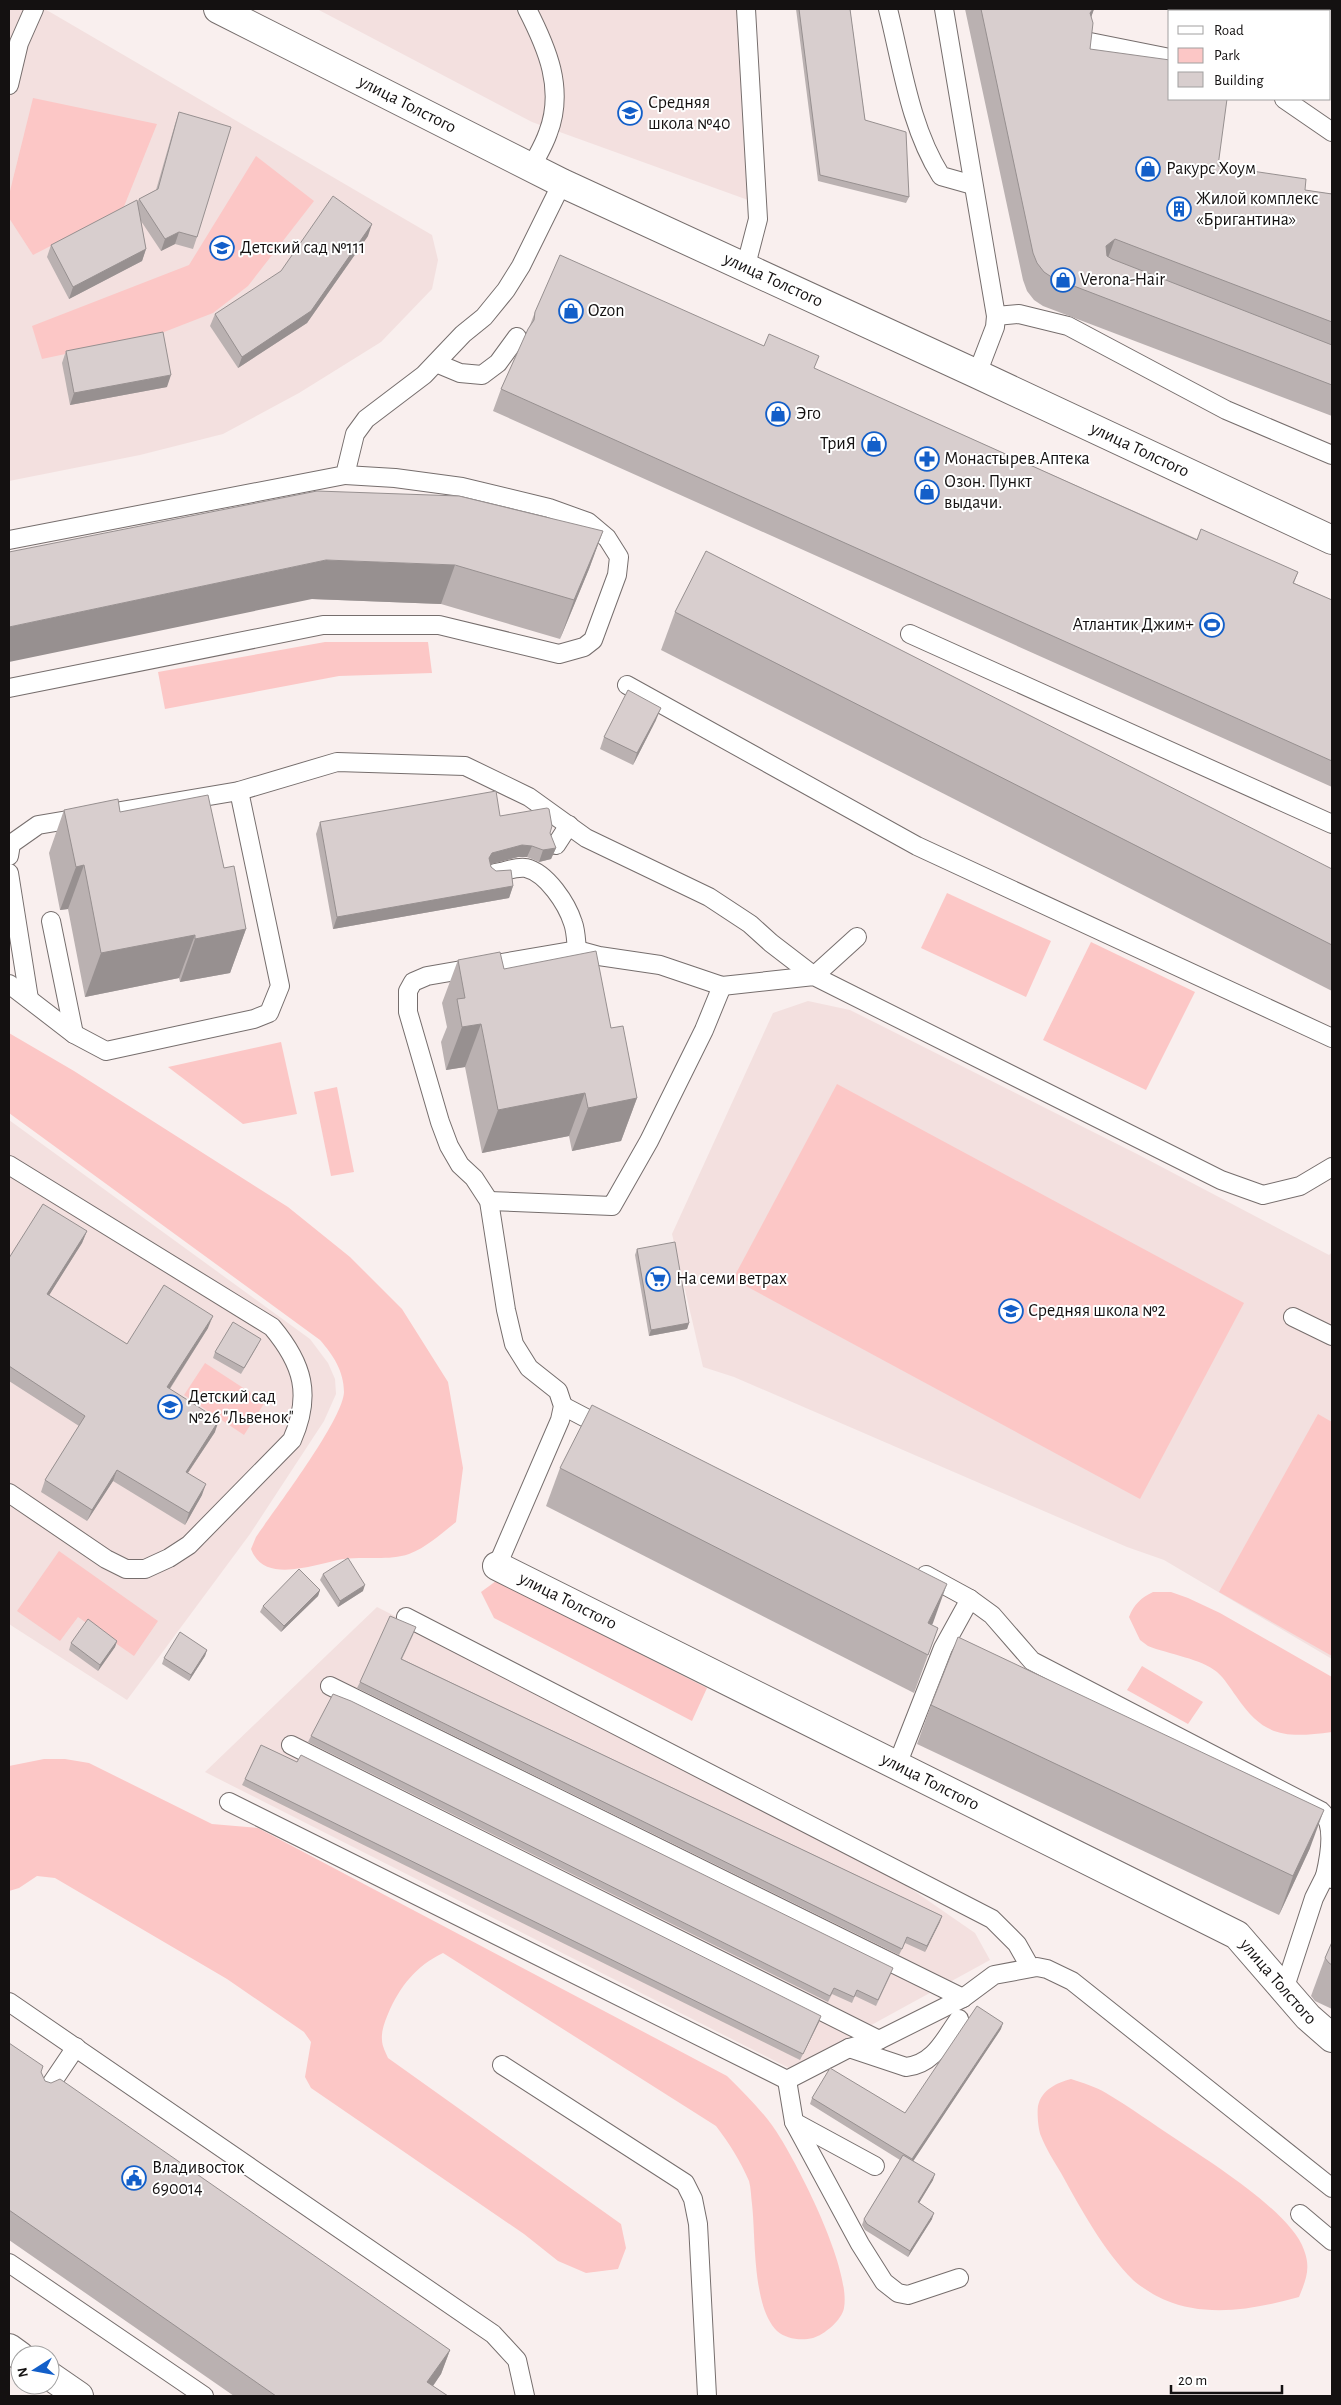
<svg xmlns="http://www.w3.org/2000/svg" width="1341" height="2405" viewBox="0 0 1341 2405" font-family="'Alegreya Sans',sans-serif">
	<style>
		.built { fill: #f3e0df }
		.green { fill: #fcc7c6 }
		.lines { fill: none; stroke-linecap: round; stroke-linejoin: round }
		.service-casing { stroke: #766e6d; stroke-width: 20 }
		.minor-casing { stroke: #766e6d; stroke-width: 30 }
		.secondary-casing { stroke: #766e6d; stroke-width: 30 }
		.trunk-casing { stroke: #766e6d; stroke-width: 30 }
		.service { stroke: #fff; stroke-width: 18 }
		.minor { stroke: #fff; stroke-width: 28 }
		.secondary { stroke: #fff; stroke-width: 28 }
		.trunk { stroke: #fff; stroke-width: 28 }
		.wall { fill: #bab1b1 }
		.shaded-wall { fill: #979090 }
		.building { fill: #d8cece; stroke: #979090 }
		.labels { text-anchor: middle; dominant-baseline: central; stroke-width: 4; stroke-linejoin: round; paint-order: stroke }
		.poi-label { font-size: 18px; fill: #141111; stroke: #fff; text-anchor: start }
		.street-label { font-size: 18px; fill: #141111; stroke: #fff }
	</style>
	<rect width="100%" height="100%" fill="#f9efee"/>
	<g class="built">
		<polygon points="9,9 44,9 50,12 432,235 438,260 432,289 381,342 299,393 223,434 140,455 9,481"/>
		<polygon points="317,9 739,9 748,200 532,122"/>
		<polygon points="808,1001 850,1010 1139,1155 1329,1255 1332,1252 1332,1659 1164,1560 1127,1547 734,1377 703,1367 672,1234 773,1013"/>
		<polygon points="9,1120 310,1339 328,1363 335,1379 336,1394 324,1421 250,1534 127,1700 9,1624"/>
		<polygon points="377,1607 849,1846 975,1933 990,1960 791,2069 205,1772"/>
	</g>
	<g class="green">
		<polygon points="33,98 157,124 123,209 33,255 9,218 9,195"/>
		<polygon points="256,156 314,201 248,286 213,313 159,334 42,359 32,326 189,265"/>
		<polygon points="325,642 428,642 432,673 339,676 165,709 158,672"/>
		<polygon points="947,893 1051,941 1026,997 921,948"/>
		<polygon points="1091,942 1195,992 1146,1090 1043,1040"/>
		<path d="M 9,1033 L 74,1071 L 288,1207 L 350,1257 L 402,1309 L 448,1382 L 463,1468 L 456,1522 C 441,1534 427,1547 409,1554 C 389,1561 365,1556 344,1559 C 316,1563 265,1586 251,1549 L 256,1537 C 275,1509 343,1420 344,1392 C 344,1371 333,1355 320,1340 L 9,1113 Z"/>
		<polygon points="281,1042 297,1114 243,1124 168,1067"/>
		<polygon points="837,1084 1244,1303 1140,1499 733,1279"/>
		<polygon points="337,1087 354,1172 331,1176 314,1092"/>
		<polygon points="205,1363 265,1402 244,1435 184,1395"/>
		<polygon points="1318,1414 1332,1422 1332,1656 1219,1592"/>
		<polygon points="59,1551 158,1621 134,1656 78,1617 60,1641 17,1611"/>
		<polygon points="496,1581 707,1688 692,1721 494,1618 481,1592"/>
		<path d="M 1153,1592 L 1171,1592 L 1188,1598 L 1220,1613 L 1332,1677 L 1332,1732 C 1286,1738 1264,1738 1236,1696 C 1230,1688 1225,1679 1217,1672 C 1202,1659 1168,1654 1148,1646 L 1140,1640 L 1129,1617 C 1134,1604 1141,1598 1153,1592 Z"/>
		<polygon points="1142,1666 1203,1702 1188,1724 1127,1690"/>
		<path d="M 44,1759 L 65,1759 L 89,1763 L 212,1824 L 258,1828 L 727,2076 C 747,2096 767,2115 781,2139 C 802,2173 851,2270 844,2308 C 842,2320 824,2335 813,2338 C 801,2341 786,2339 777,2331 C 752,2306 756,2239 752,2204 C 751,2197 751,2188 749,2181 C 741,2162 729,2143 716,2126 L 443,1953 C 416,1966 400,1986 388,2014 C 385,2021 381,2032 382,2040 C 382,2046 386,2053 388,2058 L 621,2224 L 626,2248 L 618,2269 L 586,2273 L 558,2261 L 524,2234 L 311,2088 L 305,2077 L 311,2042 L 304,2032 L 227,1979 L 55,1878 L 37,1876 L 19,1888 L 9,1891 L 9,1766 Z"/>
		<path d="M 1071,2079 C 1083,2083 1096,2087 1106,2093 C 1130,2107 1153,2124 1176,2139 C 1210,2162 1291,2212 1304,2250 C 1311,2268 1306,2280 1299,2297 C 1256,2309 1207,2318 1165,2300 C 1155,2296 1141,2287 1133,2280 C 1103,2250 1081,2209 1061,2173 C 1054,2161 1046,2149 1041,2136 C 1038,2129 1037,2113 1038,2106 C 1042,2089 1057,2083 1071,2079 Z"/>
	</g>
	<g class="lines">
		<g class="service-casing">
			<g id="service">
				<path d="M 527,9 C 547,48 565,89 548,133 C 544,145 537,156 531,168"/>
				<path d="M 888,9 C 902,65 910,127 941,176 L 973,185"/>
				<polyline points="944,9 996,316 995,327 977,374"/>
				<polyline points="1090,42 1170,58"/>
				<polyline points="9,85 19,43 34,9"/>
				<polyline points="1284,99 1332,132"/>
				<polyline points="745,269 758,219 746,9"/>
				<polyline points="996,316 1019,314 1068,326 1226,410 1332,455"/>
				<polyline points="436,363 460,373 482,375 498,363 517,337"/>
				<polyline points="9,540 345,475 355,434 366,419 424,375 463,334 484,317 506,290 521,266 562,183"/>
				<polyline points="910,634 1332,824"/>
				<polyline points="627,685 917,846 1332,1038"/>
				<polyline points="9,688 323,625 439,625 559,654 584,647 593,640 617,575 619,557 607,538 588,522 549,508 462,487 395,478 345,475"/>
				<polyline points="556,845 569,825"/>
				<polyline points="9,856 11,844 38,825 239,791 337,762 465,766 529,797 586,838 709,897 750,924 771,943 814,976 857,937"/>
				<polyline points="9,873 29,999"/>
				<path d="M 495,873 C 505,872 516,866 526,868 C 547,873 567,904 573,923 C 576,931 576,941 577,950"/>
				<polyline points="51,921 74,1034"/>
				<polyline points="9,984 74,1034 106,1051 254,1019 269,1013 280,986 239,791"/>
				<path d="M 9,1165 L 272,1327 C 303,1364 312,1395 292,1440 L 189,1545 L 169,1558 L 145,1569 L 126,1569 L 106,1559 L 9,1493"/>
				<polyline points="489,1201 612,1206 649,1141 704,1030 722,986"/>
				<polyline points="1293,1317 1332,1336"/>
				<polyline points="563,1406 607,1429"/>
				<polyline points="497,1566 560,1420 563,1406 558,1391 529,1368 514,1344 506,1310 489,1201 474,1178 460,1165 449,1146 440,1122 408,1012 408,991 413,982 427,976 577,950 599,956 660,965 722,986 814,976 1221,1180 1263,1195 1300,1186 1332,1167"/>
				<path d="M 926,1575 L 970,1599 L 992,1615 L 1032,1661 L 1321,1811 C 1336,1824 1329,1859 1325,1876 L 1332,1879"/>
				<polyline points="406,1617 992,1919 1017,1944 1030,1967"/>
				<polyline points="330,1686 963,1998"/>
				<polyline points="291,1745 879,2040"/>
				<polyline points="897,1765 943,1648 970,1599"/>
				<polyline points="229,1802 787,2080 849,2048 879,2040 963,1998 994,1975 1037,1967 1047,1969 1072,1981 1332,2188"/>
				<polyline points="1284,1990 1314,1898 1325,1876"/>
				<polyline points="9,2002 493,2334 517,2360 525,2396"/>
				<path d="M 849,2048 L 906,2067 C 934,2064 944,2040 959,2019"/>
				<polyline points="502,2065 685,2183 693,2199 698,2224 707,2396"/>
				<polyline points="787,2080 794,2122 860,2244 884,2282 898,2293 908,2295 959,2278"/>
				<polyline points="43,2096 76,2047"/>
				<polyline points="794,2122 875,2166"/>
				<polyline points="1300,2214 1332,2241"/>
				<polyline points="9,2263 204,2396"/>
			</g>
		</g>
		<g class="minor-casing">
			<g id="minor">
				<path id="s1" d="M 497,1566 L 1237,1935 L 1308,2017 L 1332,2038"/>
			</g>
		</g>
		<g class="secondary-casing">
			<g id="secondary">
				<path id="s2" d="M 218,9 L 562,183 L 977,374 L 1332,540"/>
			</g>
		</g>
		<g class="trunk-casing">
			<g id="trunk">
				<polyline points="9,2348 20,2356"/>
				<polyline points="50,2376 79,2396"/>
			</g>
		</g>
		<use href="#service" class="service"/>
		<use href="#minor" class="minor"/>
		<use href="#secondary" class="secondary"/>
		<use href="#trunk" class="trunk"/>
	</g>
	<g class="wall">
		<polygon points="796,9 850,9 865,120 909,197 906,203 818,181"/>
		<polygon points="965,9 1094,9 1091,17 1090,49 1218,166 1305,190 1332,194 1332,416 1043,306 1034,300 1027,291 1023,280"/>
		<polygon points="179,112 197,237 193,249 175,244 161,251 141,221 146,249 142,261 69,299 47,257 51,245 137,203 139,199 156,190 175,124"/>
		<polygon points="368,236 307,323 238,368 210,326 215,314"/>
		<polygon points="535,312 814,369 1197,539 1298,572 1294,583 1332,600 1332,787 493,411 501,389 530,325"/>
		<polygon points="66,351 167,387 70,405 62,363"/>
		<polygon points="603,531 589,569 560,639 441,604 312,599"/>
		<polygon points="675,612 1332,869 1332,991 661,650"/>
		<polygon points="656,720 633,765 600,749 604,737"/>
		<polygon points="64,810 120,812 224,868 246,929 230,973 180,982 179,978 85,997 68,909 60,910 49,853"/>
		<polygon points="500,816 556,848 551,859 539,862 527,857 518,857 490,864 491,867 513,886 509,898 333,929 316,834 320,822"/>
		<polygon points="458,960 504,969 611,1028 637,1098 621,1141 572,1151 569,1136 482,1153 465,1067 446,1070 441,1042 447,1027 442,1003"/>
		<polygon points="87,1231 82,1243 49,1295 127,1344 208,1328 170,1389 215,1432 188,1473 202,1495 185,1525 113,1481 87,1521 41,1492 45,1480 79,1426 9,1381 9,1258"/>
		<polygon points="637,1249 689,1323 687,1329 649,1336 635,1255"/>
		<polygon points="258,1345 241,1374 213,1358 215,1352"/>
		<polygon points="560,1468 938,1628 914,1693 546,1506"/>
		<polygon points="323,1574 363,1591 338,1607 320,1580"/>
		<polygon points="320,1590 318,1596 281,1632 260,1612 263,1606"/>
		<polygon points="414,1633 402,1659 942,1916 925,1952 905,1943 899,1955 357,1688 360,1682"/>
		<polygon points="117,1641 115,1647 98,1671 69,1650 71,1643"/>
		<polygon points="207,1650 205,1656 189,1681 162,1664 164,1658"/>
		<polygon points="931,1705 1310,1848 1279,1915 917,1744"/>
		<polygon points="311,1736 891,1974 876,2006 855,1996 852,2003 832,1994 828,2002 308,1742"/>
		<polygon points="297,1762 819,2022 800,2060 242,1785 245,1779"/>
		<polygon points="1332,1942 1332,2009 1315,2001 1311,1996 1325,1958"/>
		<polygon points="1001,2029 913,2161 933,2180 919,2203 932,2219 908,2257 865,2230 862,2225 864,2219 900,2160 810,2104 812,2098 905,2113"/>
		<polygon points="9,2043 41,2072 45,2081 450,2350 441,2374 433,2386 448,2396 234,2396 9,2240"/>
	</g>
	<g class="shaded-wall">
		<polygon points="1093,9 1094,9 1086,32 1090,13"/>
		<polygon points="372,224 368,236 307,323 238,368 242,357"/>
		<polygon points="179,232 175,244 161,251 165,239"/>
		<polygon points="1115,239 1105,266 1106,246"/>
		<polygon points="146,249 142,261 69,299 73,287"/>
		<polygon points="171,375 167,387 70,405 74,393"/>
		<polygon points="603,531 589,569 560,639 574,600"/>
		<polygon points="326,560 455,565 441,604 312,599 9,662 9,627"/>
		<polygon points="661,708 656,720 633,765 637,753"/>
		<polygon points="522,845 532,846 527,857 518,857 488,865 489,858 492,853"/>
		<polygon points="556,848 551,859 539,862 543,850"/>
		<polygon points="84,865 68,909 60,910 76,867"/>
		<polygon points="513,886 509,898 333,929 337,917"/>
		<polygon points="246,929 230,973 180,982 195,939"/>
		<polygon points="195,935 179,978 85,997 101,953"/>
		<polygon points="481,1024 465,1067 446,1070 462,1027"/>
		<polygon points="585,1093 569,1136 482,1153 498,1110"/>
		<polygon points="637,1098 621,1141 572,1151 588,1108"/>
		<polygon points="87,1231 82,1243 43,1305 47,1294"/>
		<polygon points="213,1316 208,1328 163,1399 167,1387"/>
		<polygon points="689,1323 687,1329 649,1336 651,1330"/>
		<polygon points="219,1420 215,1432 181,1483 186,1472"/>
		<polygon points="117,1470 113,1481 87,1521 92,1510"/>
		<polygon points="206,1484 202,1495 185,1525 189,1513"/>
		<polygon points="947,1584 933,1623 919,1650 928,1623"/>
		<polygon points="365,1585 363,1591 338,1607 340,1601"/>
		<polygon points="320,1590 318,1596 281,1632 284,1626"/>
		<polygon points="117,1641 115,1647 98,1671 100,1665"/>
		<polygon points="207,1650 205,1656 189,1681 191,1675"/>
		<polygon points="1324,1810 1310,1848 1279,1915 1293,1876"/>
		<polygon points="942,1916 940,1922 925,1952 927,1946"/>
		<polygon points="821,2016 819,2022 800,2060 803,2054"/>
		<polygon points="1003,2023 1001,2029 910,2166 912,2159"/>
		<polygon points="935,2174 933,2180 916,2208 918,2202"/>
		<polygon points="934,2213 932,2219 908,2257 910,2251"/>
		<polygon points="450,2350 441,2374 426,2396 427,2382"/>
	</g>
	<g class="building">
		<polygon points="799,9 850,9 865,120 906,132 909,197 820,175"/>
		<polygon points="981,9 1093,9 1090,13 1093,23 1090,49 1170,60 1170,99 1227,99 1218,166 1306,179 1305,190 1332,194 1332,322 1115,239 1106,246 1107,256 1112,259 1332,345 1332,385 1053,278 1044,272 1037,263 1033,253"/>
		<polygon points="179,112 231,127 197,237 179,232 165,239 139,199 158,189"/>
		<polygon points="333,196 372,224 311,311 242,357 215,314 281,271"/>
		<polygon points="137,200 146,249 73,287 51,245"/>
		<polygon points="560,255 764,346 769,334 819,356 814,368 1197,540 1201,529 1298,572 1293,583 1332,600 1332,761 501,389 528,329 534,320 535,312"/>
		<polygon points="163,332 171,375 74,393 66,351"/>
		<polygon points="317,491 459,496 603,531 574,600 455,565 326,560 9,627 9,552"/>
		<polygon points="706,551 1332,869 1332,945 675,612"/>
		<polygon points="628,690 661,708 637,753 604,737"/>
		<polygon points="496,791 500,816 547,808 549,809 552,826 550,833 556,848 543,850 532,846 522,845 492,853 489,858 491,867 496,871 511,870 513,886 337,917 320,822"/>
		<polygon points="208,795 224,868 234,866 246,929 195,939 195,935 101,953 84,865 76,867 64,810 118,799 120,812"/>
		<polygon points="596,951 611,1028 623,1026 637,1098 588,1108 585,1093 498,1110 481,1024 462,1027 457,999 465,998 458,960 500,952 504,969"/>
		<polygon points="43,1204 87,1231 47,1294 127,1344 164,1285 213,1316 167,1387 219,1420 186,1472 206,1484 189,1513 117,1470 92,1510 45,1480 85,1416 9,1366 9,1258"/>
		<polygon points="675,1242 689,1323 651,1330 637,1249"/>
		<polygon points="233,1322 261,1339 244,1368 215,1352"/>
		<polygon points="592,1405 947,1584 928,1623 938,1628 928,1655 560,1468"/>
		<polygon points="348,1558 365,1585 340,1601 323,1574"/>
		<polygon points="299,1569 320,1590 284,1626 263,1606"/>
		<polygon points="390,1616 416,1627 401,1659 942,1916 927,1946 907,1937 902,1949 360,1682"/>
		<polygon points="88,1619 117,1641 100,1665 71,1643"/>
		<polygon points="180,1632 207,1650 191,1675 164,1658"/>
		<polygon points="958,1637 1324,1810 1293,1876 931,1705"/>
		<polygon points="333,1694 351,1701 893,1968 878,2000 857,1990 854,1997 834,1988 830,1996 311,1736"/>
		<polygon points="261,1745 297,1762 301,1755 821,2016 803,2054 245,1779"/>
		<polygon points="1332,1942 1332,1965 1329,1963 1325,1958"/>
		<polygon points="977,2006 1003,2023 912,2159 812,2098 830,2068 905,2113"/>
		<polygon points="9,2043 43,2066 41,2072 45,2081 51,2083 60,2079 450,2350 427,2382 448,2396 276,2396 9,2210"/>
		<polygon points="903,2155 935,2174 918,2202 934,2213 910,2251 867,2224 864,2219"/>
	</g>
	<defs>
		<g id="school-ring" transform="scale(1.25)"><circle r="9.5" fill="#fff" stroke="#135fc9" stroke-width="1.5"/><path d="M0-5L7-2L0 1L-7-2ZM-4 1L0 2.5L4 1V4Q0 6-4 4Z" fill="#135fc9"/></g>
		<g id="shop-ring" transform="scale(1.25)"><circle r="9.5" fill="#fff" stroke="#135fc9" stroke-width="1.5"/><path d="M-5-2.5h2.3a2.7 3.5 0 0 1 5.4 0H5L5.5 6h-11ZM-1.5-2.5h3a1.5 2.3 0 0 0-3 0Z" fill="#135fc9"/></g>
		<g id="building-ring" transform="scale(1.25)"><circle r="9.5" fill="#fff" stroke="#135fc9" stroke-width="1.5"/><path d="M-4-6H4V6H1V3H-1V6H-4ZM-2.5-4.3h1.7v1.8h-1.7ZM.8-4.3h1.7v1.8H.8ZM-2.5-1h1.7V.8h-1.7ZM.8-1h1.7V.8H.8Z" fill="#135fc9"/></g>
		<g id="pharmacy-ring" transform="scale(1.25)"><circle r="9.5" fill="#fff" stroke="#135fc9" stroke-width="1.5"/><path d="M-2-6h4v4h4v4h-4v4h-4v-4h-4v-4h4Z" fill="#135fc9"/></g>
		<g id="stadium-ring" transform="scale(1.25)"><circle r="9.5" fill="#fff" stroke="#135fc9" stroke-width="1.5"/><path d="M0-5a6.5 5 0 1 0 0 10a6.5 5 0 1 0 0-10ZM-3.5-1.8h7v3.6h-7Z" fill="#135fc9"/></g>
		<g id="supermarket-ring" transform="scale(1.25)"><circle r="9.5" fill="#fff" stroke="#135fc9" stroke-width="1.5"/><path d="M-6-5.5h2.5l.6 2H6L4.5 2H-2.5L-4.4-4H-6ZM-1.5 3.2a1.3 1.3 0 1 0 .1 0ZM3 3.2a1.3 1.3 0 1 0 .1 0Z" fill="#135fc9"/></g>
		<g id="civic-ring" transform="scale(1.25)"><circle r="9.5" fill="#fff" stroke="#135fc9" stroke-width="1.5"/><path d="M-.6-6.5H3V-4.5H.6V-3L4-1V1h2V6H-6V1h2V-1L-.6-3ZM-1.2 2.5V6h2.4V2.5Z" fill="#135fc9"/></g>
	</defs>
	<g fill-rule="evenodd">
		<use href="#school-ring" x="630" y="113"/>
		<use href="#shop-ring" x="1148" y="169"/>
		<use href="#building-ring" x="1179" y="209"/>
		<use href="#school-ring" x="222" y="248"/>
		<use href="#shop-ring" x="1063" y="280"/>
		<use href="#shop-ring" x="571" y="311"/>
		<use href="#shop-ring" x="778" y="414"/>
		<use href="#shop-ring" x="874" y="444"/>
		<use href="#pharmacy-ring" x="927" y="459"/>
		<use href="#shop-ring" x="927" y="492"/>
		<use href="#stadium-ring" x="1212" y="625"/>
		<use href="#supermarket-ring" x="658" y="1279"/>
		<use href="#school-ring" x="1011" y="1311"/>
		<use href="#school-ring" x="170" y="1407"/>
		<use href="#civic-ring" x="134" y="2178"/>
	</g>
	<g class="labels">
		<g class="poi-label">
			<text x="648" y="103">Средняя<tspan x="648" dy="21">школа №40</tspan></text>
			<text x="1166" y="169">Ракурс Хоум</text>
			<text x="1196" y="199">Жилой комплекс<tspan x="1196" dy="21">«Бригантина»</tspan></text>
			<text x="240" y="248">Детский сад №111</text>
			<text x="1080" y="280">Verona-Hair</text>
			<text x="588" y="311">Ozon</text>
			<text x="796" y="414">Эго</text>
			<text x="856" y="444" text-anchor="end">ТриЯ</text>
			<text x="944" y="459">Монастырев.Аптека</text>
			<text x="944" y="482">Озон. Пункт<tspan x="944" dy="21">выдачи.</tspan></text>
			<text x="1194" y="625" text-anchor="end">Атлантик Джим+</text>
			<text x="676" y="1279">На семи ветрах</text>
			<text x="1028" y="1311">Средняя школа №2</text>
			<text x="188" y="1397">Детский сад<tspan x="188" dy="21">№26 "Львенок"</tspan></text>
			<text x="152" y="2168">Владивосток<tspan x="152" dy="21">690014</tspan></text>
		</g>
		<g class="street-label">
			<text stroke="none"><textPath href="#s2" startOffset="212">улица Толстого</textPath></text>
			<text stroke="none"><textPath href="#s2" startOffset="618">улица Толстого</textPath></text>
			<text stroke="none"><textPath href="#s2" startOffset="1022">улица Толстого</textPath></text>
			<text stroke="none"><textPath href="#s1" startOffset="79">улица Толстого</textPath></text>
			<text stroke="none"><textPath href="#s1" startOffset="484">улица Толстого</textPath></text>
			<text stroke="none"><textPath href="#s1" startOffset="889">улица Толстого</textPath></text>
		</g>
	</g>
	<rect width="1341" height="2405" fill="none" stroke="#141111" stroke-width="20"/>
	<rect x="1168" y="10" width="162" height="90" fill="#ffffff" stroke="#a1a0a0"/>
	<rect x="1178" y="26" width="25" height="8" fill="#ffffff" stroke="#a1a0a0"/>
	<text x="1214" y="35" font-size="15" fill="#141111">Road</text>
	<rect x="1178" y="48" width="25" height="15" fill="#fcc7c6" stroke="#a1a0a0"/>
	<text x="1214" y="60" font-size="15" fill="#141111">Park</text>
	<rect x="1178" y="72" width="25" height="15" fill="#d8cece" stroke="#a1a0a0"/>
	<text x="1214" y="85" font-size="15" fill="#141111">Building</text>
	<g transform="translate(35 2370) rotate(259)"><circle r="24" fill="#ffffff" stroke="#a1a0a0"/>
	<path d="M0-4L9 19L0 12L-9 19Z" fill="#135fc9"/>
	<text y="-8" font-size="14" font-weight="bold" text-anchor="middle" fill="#141111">N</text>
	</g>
	<path d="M1171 2385v8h111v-8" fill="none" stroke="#141111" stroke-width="2.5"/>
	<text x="1178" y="2385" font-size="15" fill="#141111" stroke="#ffffff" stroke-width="4" paint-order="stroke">20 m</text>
</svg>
